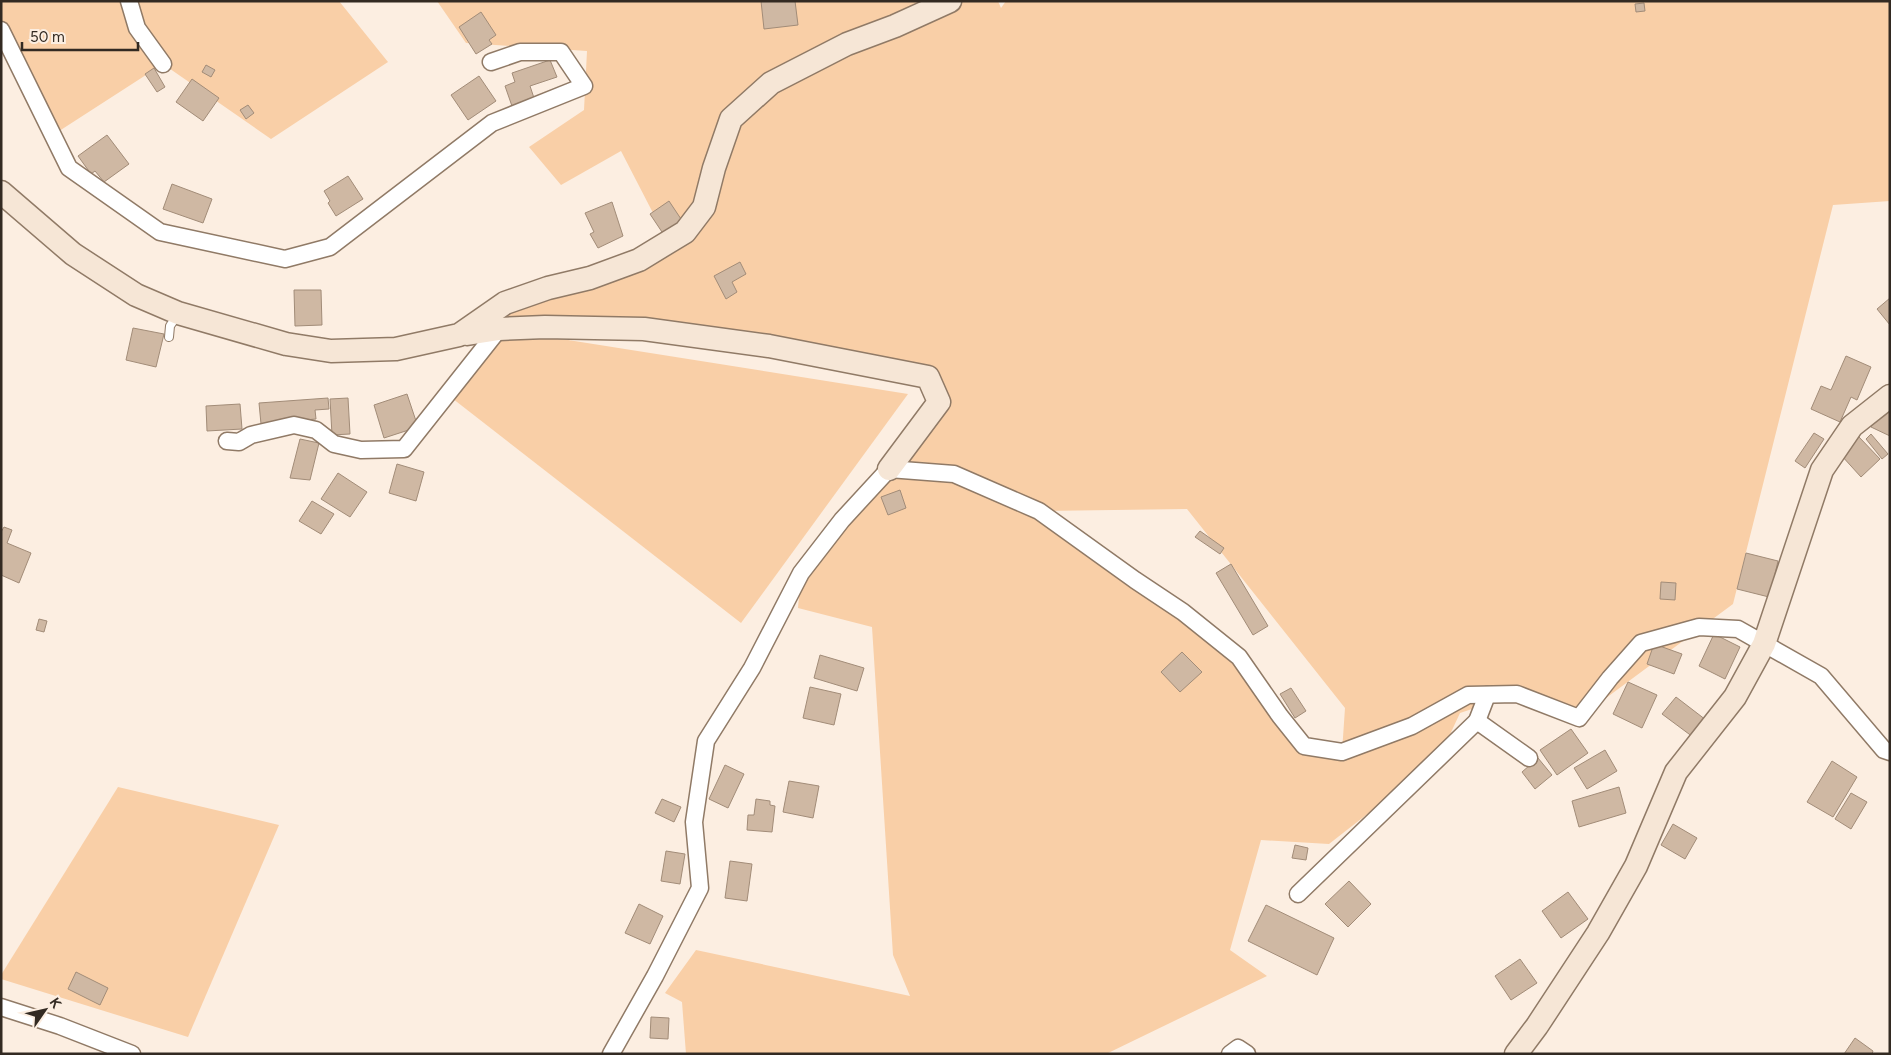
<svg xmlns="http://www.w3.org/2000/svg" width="1891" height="1055" viewBox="0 0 1891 1055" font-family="Figtree,sans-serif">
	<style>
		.green { fill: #f9cfa7; fill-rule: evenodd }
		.building { fill: #cfb8a3; stroke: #a28c78 }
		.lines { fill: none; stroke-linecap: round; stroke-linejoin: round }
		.lane-casing { stroke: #907a66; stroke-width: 10 }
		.street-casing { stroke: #907a66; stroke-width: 19 }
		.secondary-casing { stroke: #907a66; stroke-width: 25 }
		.lane { stroke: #fff; stroke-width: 8 }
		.street { stroke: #fff; stroke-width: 16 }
		.secondary { stroke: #f6e6d6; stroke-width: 22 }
	</style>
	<rect width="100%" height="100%" fill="#fceee1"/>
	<g class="green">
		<polygon points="1,1 339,1 388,62 271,139 163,64 53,135 1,30"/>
		<path d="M 437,1 L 998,1 L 1001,8 L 1006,1 L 1890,1 L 1890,201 L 1833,205 L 1733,604 L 1579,718 L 1517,694 L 1460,713 L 1439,758 L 1329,844 L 1261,840 L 1230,950 L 1267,976 L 1106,1054 L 686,1054 L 682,1002 L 665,993 L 696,950 L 910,996 L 893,955 L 872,627 L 798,608 L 801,573 L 889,469 L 937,472 L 899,457 L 939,402 L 928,377 L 716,339 L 480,321 L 668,242 L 621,151 L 561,185 L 529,147 L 584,110 L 587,51 L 466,43 ZM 1187,509 L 1345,708 L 1342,752 L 1304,746 L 1239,657 L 1041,511 Z"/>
		<polygon points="499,329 908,394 741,623 448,395"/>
		<polygon points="118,787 279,825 188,1037 1,979 1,975"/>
	</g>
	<g class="building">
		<polygon points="761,1 795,1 798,25 764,29"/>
		<polygon points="1644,3 1645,11 1636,12 1635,4"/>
		<polygon points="481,12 496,35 489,40 492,44 476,54 459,27"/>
		<polygon points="550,60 557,77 530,86 535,101 513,109 505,86 515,82 512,73"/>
		<polygon points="206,65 215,70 211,77 202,72"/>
		<polygon points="154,68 165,87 157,92 145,74"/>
		<polygon points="479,76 496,101 468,120 451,95"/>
		<polygon points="192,79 219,98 203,121 176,102"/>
		<polygon points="248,105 254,113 246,119 240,110"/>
		<polygon points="107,135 129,164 104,182 95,171 91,174 78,156"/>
		<polygon points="348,176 363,199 336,216 328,203 330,201 324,191"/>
		<polygon points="172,184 212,199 203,223 163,209"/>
		<polygon points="669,201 683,222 664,235 650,214"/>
		<polygon points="612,202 623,236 598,248 590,234 594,232 585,213"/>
		<polygon points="740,262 746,274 732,282 737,292 726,299 714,276"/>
		<polygon points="294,290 321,290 322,325 295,326"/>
		<polygon points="1890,298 1890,325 1877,309"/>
		<polygon points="133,328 164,334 156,367 126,360"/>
		<polygon points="1846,356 1871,367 1857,400 1851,397 1840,422 1811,409 1821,386 1831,390"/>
		<polygon points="407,394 418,427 384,438 374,405"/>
		<polygon points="328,398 329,409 315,410 316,419 261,424 259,403"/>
		<polygon points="348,398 350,434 332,435 330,399"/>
		<polygon points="240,404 242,429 207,431 206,406"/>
		<polygon points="1880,409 1890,413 1890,436 1871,427"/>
		<polygon points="1814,433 1824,439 1805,468 1795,461"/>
		<polygon points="1871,434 1888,454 1882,459 1866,439"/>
		<polygon points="1859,437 1880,459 1861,477 1841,455"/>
		<polygon points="300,439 319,443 310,480 290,478"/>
		<polygon points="397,464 424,472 416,501 389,493"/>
		<polygon points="338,473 367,492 350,517 321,499"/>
		<polygon points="900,490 906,508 888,515 881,497"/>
		<polygon points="312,501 334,514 321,534 299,521"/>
		<polygon points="4,527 12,530 7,543 31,553 19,583 1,575 1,532"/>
		<polygon points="1200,531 1224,548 1220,554 1195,537"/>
		<polygon points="1746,553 1778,561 1772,587 1773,598 1737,589"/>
		<polygon points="1231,564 1268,626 1253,635 1216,573"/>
		<polygon points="1661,582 1676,583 1675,600 1660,599"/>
		<polygon points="39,619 47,621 44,632 36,630"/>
		<polygon points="1714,634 1740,647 1725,679 1699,666"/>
		<polygon points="1654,644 1682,654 1674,674 1647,664"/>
		<polygon points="1182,652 1202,672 1180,692 1161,672"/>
		<polygon points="820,655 864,668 857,691 814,678"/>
		<polygon points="1628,682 1657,695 1642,728 1613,714"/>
		<polygon points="810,687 841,694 834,725 803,718"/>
		<polygon points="1291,688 1306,711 1295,718 1280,694"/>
		<polygon points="1676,697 1706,720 1693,737 1662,714"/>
		<polygon points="1571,729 1588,753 1557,775 1540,750"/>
		<polygon points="1605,750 1617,771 1587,789 1574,768"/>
		<polygon points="1538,758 1552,775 1535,789 1522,772"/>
		<polygon points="1832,761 1857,777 1833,817 1807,802"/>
		<polygon points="725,765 744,774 728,808 709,799"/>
		<polygon points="789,781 819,786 813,818 783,812"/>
		<polygon points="1619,787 1626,813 1579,827 1572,801"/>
		<polygon points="1851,793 1867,802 1851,829 1835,819"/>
		<polygon points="662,799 681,807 674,822 655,813"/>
		<polygon points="756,799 770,801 770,805 775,806 772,832 747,830 748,815 754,815"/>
		<polygon points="1673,824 1697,838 1685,859 1661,845"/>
		<polygon points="1295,845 1308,848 1306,860 1292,858"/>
		<polygon points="666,851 685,854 680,884 661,881"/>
		<polygon points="730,861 752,864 747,901 725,898"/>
		<polygon points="1349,881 1371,904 1348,927 1325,904"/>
		<polygon points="1568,892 1588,919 1561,938 1542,911"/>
		<polygon points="639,904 663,916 650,944 625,933"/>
		<polygon points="1266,905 1334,938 1317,975 1248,941"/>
		<polygon points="1520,959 1537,983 1511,1000 1495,976"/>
		<polygon points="76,972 108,988 100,1005 68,989"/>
		<polygon points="651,1017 669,1018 668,1039 650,1038"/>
		<polygon points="1855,1038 1873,1051 1872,1054 1844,1054"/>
	</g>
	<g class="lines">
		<g class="lane-casing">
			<polyline id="lane" points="169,337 170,326 178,314"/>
		</g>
		<g class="street-casing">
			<g id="street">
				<polyline points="129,1 137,28 163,64"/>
				<polyline points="1,30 69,168 160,232 285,259 330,247 492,123 584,86 561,52 520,52 491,62"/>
				<polyline points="227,441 239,442 251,435 294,425 316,430 334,444 361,450 404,449 499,329"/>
				<polyline points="1477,721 1529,758"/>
				<polyline points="1298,894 1477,721 1487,695"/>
				<polyline points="1,1007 60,1026 132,1054"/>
				<polyline points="611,1054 655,976 700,888 694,822 706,741 752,668 801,573 842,520 889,469 954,474 1039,511 1135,580 1183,612 1239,657 1280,716 1304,746 1342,752 1412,726 1468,695 1517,694 1579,718 1610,678 1641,643 1699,627 1738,629 1821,676 1884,750 1890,752"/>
				<polyline points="1230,1054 1238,1048 1247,1054"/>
			</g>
		</g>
		<g class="secondary-casing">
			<g id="secondary">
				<polyline points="1,192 73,254 136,295 178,313 286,344 331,351 396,349 459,335 505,303 548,288 590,278 639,260 685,232 704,207 714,168 731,119 771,83 847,44 895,26 950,1"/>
				<polyline points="467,334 499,329 545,327 644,329 769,346 928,377 939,402 889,469"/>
				<polyline points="1516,1054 1537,1026 1598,933 1636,866 1676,772 1735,697 1764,644 1822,470 1852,426 1890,396"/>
			</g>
		</g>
		<use href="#lane" class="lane"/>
		<use href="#street" class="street"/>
		<use href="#secondary" class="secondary"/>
	</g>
	<rect width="1891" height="1055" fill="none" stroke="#332a22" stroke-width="5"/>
	<g transform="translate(45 1010) rotate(56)" stroke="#fceee1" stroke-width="4" paint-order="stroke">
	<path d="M0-4L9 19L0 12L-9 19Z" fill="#332a22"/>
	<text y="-8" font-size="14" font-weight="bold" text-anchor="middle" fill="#332a22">K</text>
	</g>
	<path d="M22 42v8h116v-8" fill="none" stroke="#332a22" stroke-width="2.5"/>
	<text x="30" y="42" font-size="15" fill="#332a22" stroke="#fceee1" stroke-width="4" paint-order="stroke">50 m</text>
</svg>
